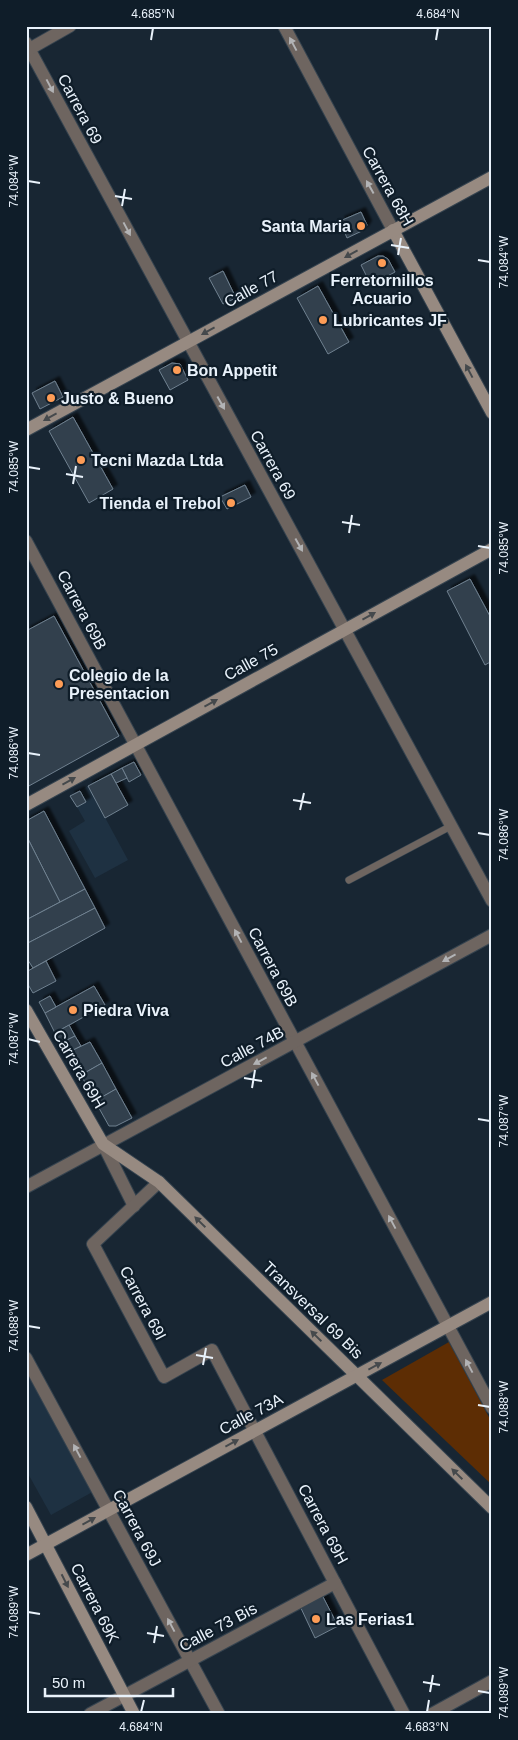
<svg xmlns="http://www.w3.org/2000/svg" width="518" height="1740" viewBox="0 0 518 1740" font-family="Arial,sans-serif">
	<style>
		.built { fill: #1e3142 }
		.green { fill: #5d2d04 }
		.building { fill: #31404d; stroke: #708190; filter: url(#shadow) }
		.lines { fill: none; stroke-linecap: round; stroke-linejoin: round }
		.lane-casing { stroke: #35434f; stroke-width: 8 }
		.street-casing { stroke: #35434f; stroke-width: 14 }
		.secondary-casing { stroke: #35434f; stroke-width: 14 }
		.lane { stroke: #6e6560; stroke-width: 7 }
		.street { stroke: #6e6560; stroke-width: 12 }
		.secondary { stroke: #978a81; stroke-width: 12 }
		.oneway { fill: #b2b3b5 }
		.oneway2 { fill: #45494c }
		.ticks { fill: none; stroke: #e9f2fb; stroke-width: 2 }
		.poi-dot { fill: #fd9c56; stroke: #0f1d29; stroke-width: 2 }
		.labels { text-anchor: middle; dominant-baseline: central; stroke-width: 4.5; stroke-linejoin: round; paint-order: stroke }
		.street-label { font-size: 16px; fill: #e9f2fb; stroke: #0f1d29 }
		.poi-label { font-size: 16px; font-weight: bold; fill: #e9f2fb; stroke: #0f1d29; text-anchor: start }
		.neatline { fill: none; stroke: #e9f2fb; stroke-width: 2 }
		.ticks-label { font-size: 12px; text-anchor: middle; fill: #e9f2fb }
	</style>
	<defs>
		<filter id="shadow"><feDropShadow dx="4.5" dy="-4.5" stdDeviation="1" flood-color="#0009"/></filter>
	</defs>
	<rect width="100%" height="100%" fill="#182633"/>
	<g class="built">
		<polygon points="88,786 128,860 95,878 69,831 85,821 77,807 85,802 80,791"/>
		<polygon points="26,1363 96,1490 51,1515 26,1470"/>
	</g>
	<polygon class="green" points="449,1342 492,1423 492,1485 382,1380"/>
	<g class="building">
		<polygon points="361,212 367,225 364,230 347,238 340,221"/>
		<polygon points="378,256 383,256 388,259 395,272 371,285 361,265"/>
		<polygon points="223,271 236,298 223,304 209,278"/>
		<polygon points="318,286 349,342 328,354 297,298"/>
		<polygon points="172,363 180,364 188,380 170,390 159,370"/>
		<polygon points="55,381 63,397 40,409 32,393"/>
		<polygon points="73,417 113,489 89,503 49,431"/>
		<polygon points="245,485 251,497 227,509 220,497"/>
		<polygon points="470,579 492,620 492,661 485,665 447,591"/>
		<polygon points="54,616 119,736 27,787 26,631"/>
		<polygon points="134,762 141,775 129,782 122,768"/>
		<polygon points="122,768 127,778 116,783 111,774"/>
		<polygon points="111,774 128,805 105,818 88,786"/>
		<polygon points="80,791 86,802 77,807 70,796"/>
		<polygon points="44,811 85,889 60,902 26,835 26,821"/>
		<polygon points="26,835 60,902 26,920"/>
		<polygon points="85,889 95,908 26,944 26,920"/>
		<polygon points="95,908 105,928 33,968 26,957 26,944"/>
		<polygon points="46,961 56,981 33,993 26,981 26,972"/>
		<polygon points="94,986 105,1005 55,1033 45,1013"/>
		<polygon points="50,996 56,1007 45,1013 39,1002"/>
		<polygon points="69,1025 75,1036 61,1043 55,1033"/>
		<polygon points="75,1036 81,1046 67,1053 61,1043"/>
		<polygon points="90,1042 102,1063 81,1075 67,1053"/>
		<polygon points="102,1063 116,1089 95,1101 81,1075"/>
		<polygon points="116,1089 132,1118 116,1126 109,1126 95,1101"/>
		<polygon points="321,1593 338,1626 315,1638 299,1604"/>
	</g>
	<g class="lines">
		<g class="lane-casing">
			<polyline id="lane" points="349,880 451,826"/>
		</g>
		<g class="street-casing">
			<g id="street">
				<polyline points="284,26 393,230"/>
				<polyline points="26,43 492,901"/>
				<polyline points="26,51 70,26"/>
				<polyline points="26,541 492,1408"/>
				<polyline points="103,1144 134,1206"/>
				<polyline points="159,1182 93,1244 164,1377 212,1350 404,1714"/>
				<polyline points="26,1187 492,935"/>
				<polyline points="26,1358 219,1714"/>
				<polyline points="90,1714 335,1583"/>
				<polyline points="432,1714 492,1681"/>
			</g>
		</g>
		<g class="secondary-casing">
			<g id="secondary">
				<polyline points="393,230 492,413"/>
				<polyline points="26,430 492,177"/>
				<polyline points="26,805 492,549"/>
				<polyline points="26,1010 103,1144 159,1182 492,1508"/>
				<polyline points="26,1507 134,1714"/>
				<polyline points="26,1555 492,1302"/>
			</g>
		</g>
		<use href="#lane" class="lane"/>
		<use href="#street" class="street"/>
		<use href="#secondary" class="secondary"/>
	</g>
	<defs><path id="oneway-solid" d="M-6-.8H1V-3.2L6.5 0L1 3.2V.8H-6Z" transform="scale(1.25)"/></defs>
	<g class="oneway">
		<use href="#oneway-solid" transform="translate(293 44) rotate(-118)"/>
		<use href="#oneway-solid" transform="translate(50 86) rotate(62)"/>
		<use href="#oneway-solid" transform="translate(370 187) rotate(-119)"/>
		<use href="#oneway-solid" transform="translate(127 229) rotate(62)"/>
		<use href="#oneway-solid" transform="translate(221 403) rotate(61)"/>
		<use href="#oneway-solid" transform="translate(299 545) rotate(61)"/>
		<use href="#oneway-solid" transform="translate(238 936) rotate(-118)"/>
		<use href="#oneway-solid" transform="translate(449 958) rotate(151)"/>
		<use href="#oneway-solid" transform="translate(260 1061) rotate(152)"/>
		<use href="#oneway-solid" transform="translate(315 1079) rotate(-118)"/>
		<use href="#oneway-solid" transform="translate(392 1222) rotate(-118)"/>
		<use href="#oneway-solid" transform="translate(469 1366) rotate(-118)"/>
		<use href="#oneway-solid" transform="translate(77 1451) rotate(-118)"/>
		<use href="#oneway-solid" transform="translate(171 1625) rotate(-118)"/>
	</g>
	<g class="oneway2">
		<use href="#oneway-solid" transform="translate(351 254) rotate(151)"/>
		<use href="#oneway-solid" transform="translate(208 331) rotate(151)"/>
		<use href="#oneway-solid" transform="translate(469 371) rotate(-118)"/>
		<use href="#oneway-solid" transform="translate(50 417) rotate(151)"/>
		<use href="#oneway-solid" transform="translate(369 616) rotate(-29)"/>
		<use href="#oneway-solid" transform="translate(211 703) rotate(-29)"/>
		<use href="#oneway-solid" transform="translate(69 781) rotate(-29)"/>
		<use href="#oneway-solid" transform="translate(200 1222) rotate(-136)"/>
		<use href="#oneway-solid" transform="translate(316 1336) rotate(-136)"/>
		<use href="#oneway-solid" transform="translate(375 1366) rotate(-28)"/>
		<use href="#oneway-solid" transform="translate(232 1443) rotate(-28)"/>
		<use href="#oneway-solid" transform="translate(457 1474) rotate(-136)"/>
		<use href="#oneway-solid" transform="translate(89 1521) rotate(-29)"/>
		<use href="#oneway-solid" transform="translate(65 1581) rotate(63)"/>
	</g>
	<path class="ticks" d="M 151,40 L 153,28M 436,40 L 438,28M 28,181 L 40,183M 115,196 L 132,199M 122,206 L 125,189M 391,245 L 409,248M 398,255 L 401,238M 478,260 L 490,262M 28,467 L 40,469M 66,474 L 83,477M 73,484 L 76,466M 342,522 L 360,525M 349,533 L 352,515M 478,546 L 490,548M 28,753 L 40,755M 293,800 L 311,803M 300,810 L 304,793M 478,833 L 490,835M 28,1039 L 40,1042M 244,1078 L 262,1081M 252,1088 L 255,1070M 478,1119 L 490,1121M 28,1326 L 40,1328M 196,1355 L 213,1358M 203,1365 L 206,1348M 478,1405 L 490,1407M 28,1612 L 40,1614M 147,1633 L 164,1636M 154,1643 L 157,1626M 423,1682 L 440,1685M 478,1691 L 490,1693M 430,1692 L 433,1675M 141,1712 L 144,1700M 427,1712 L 429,1700"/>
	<g class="poi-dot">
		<circle cx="361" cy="226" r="5"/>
		<circle cx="382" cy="263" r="5"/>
		<circle cx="323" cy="320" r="5"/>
		<circle cx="177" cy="370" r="5"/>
		<circle cx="51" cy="398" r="5"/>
		<circle cx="81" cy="460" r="5"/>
		<circle cx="231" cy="503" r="5"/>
		<circle cx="59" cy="684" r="5"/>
		<circle cx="73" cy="1010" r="5"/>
		<circle cx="316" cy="1619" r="5"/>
	</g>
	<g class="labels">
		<g class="street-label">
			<text transform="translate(80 109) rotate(62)">Carrera 69</text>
			<text transform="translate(388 186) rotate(61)">Carrera 68H</text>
			<text transform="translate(251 289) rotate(-29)">Calle 77</text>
			<text transform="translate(273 465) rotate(61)">Carrera 69</text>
			<text transform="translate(82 610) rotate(62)">Carrera 69B</text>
			<text transform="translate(251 662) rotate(-29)">Calle 75</text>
			<text transform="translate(273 967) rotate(62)">Carrera 69B</text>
			<text transform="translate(252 1047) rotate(-28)">Calle 74B</text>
			<text transform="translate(79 1069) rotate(60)">Carrera 69H</text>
			<text transform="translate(143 1303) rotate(62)">Carrera 69I</text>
			<text transform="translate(313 1310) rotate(44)">Transversal 69 Bis</text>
			<text transform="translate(251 1414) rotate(-28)">Calle 73A</text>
			<text transform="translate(323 1524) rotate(62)">Carrera 69H</text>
			<text transform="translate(137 1528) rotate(62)">Carrera 69J</text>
			<text transform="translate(95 1603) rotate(63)">Carrera 69K</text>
			<text transform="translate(218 1627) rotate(-28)">Calle 73 Bis</text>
		</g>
		<g class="poi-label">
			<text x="351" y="226" text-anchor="end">Santa Maria</text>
			<text x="382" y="280" text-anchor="middle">Ferretornillos<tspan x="382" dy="18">Acuario</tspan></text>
			<text x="333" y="320">Lubricantes JF</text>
			<text x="187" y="370">Bon Appetit</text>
			<text x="61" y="398">Justo &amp; Bueno</text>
			<text x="91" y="460">Tecni Mazda Ltda</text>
			<text x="221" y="503" text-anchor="end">Tienda el Trebol</text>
			<text x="69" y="675">Colegio de la<tspan x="69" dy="18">Presentacion</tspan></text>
			<text x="83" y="1010">Piedra Viva</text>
			<text x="326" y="1619">Las Ferias1</text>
		</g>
	</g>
	<rect width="518" height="1740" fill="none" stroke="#0f1d29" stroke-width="55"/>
	<path d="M45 1688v8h128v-8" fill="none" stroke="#e9f2fb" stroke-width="2.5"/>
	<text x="52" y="1688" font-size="15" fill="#e9f2fb" stroke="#0f1d29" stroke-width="4" paint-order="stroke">50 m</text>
	<rect x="28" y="28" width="462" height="1684" class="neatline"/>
	<g class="ticks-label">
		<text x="153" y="18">4.685°N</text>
		<text x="438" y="18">4.684°N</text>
		<text transform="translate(14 181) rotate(-90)" y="4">74.084°W</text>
		<text transform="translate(504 262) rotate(-90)" y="4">74.084°W</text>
		<text transform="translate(14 467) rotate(-90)" y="4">74.085°W</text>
		<text transform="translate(504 548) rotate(-90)" y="4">74.085°W</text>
		<text transform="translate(14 753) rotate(-90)" y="4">74.086°W</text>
		<text transform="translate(504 835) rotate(-90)" y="4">74.086°W</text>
		<text transform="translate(14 1039) rotate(-90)" y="4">74.087°W</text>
		<text transform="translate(504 1121) rotate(-90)" y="4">74.087°W</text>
		<text transform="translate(14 1326) rotate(-90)" y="4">74.088°W</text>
		<text transform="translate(504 1407) rotate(-90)" y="4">74.088°W</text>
		<text transform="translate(14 1612) rotate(-90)" y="4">74.089°W</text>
		<text transform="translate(504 1693) rotate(-90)" y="4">74.089°W</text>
		<text x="141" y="1731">4.684°N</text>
		<text x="427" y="1731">4.683°N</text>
	</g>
</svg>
